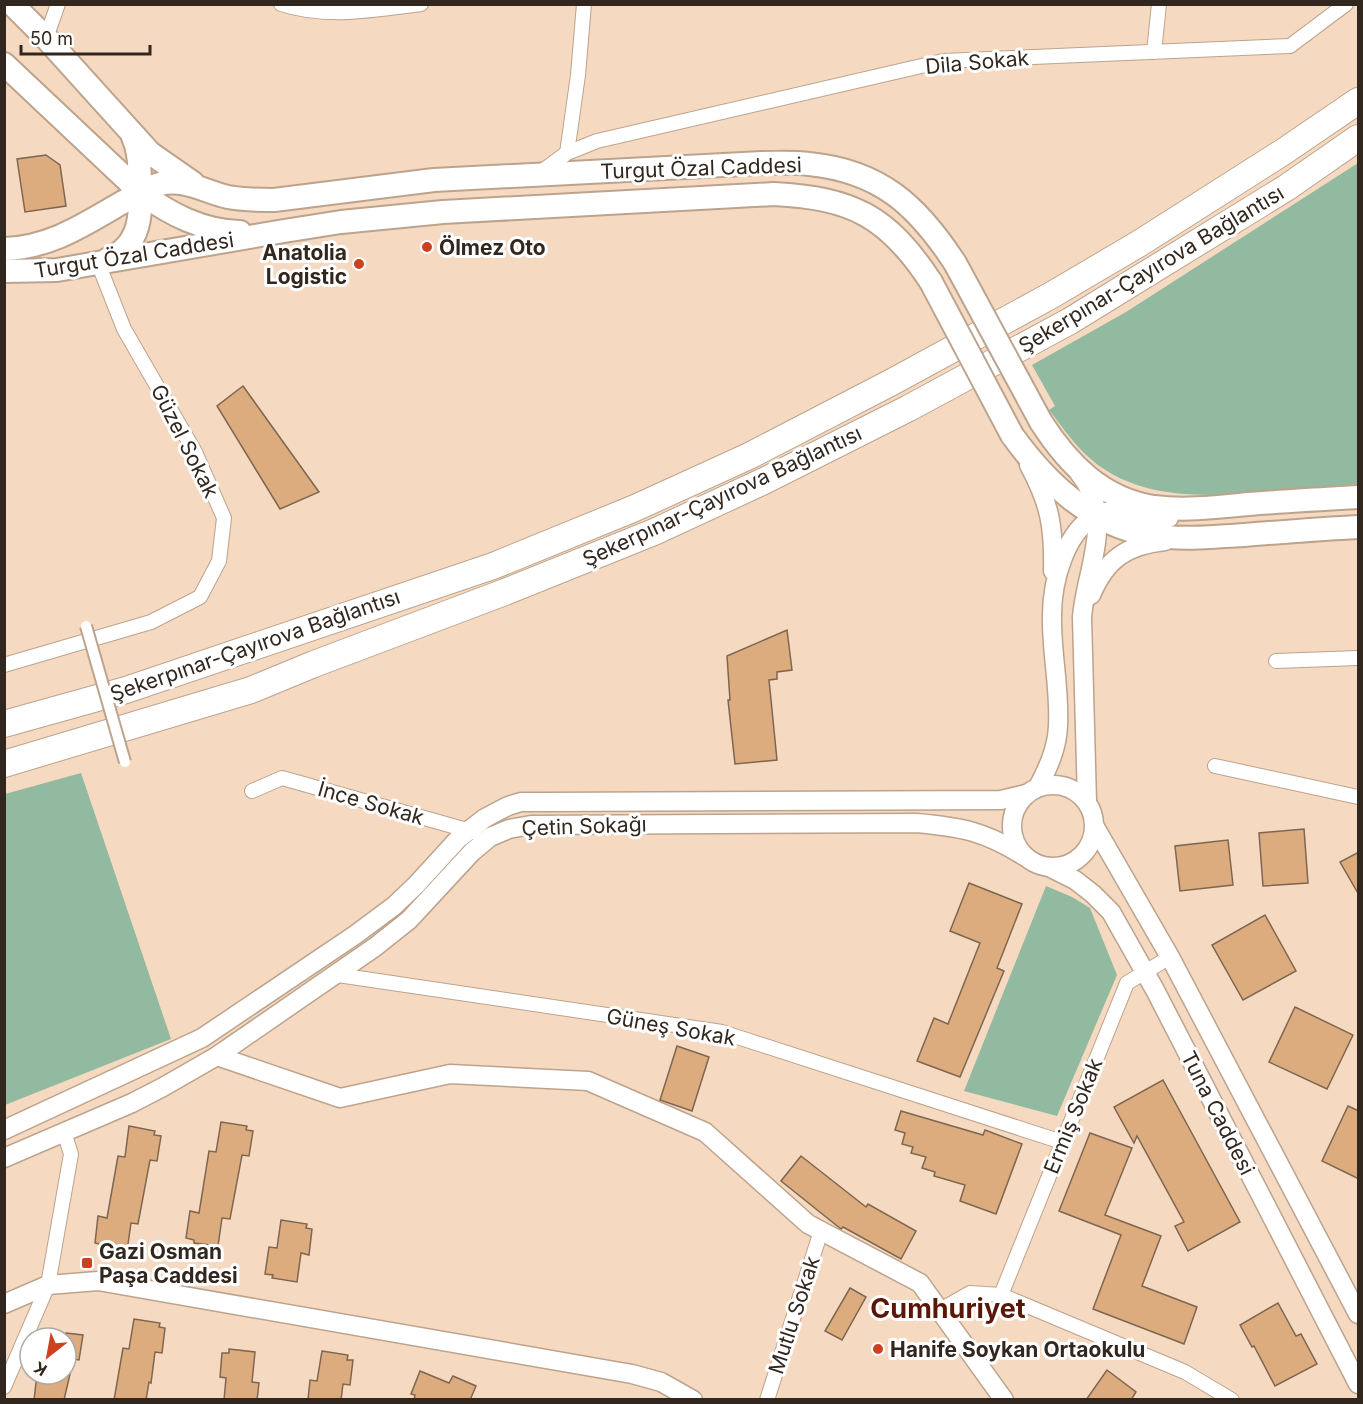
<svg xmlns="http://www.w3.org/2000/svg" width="1363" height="1404" viewBox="0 0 1363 1404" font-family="Inter,sans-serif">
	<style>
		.green { fill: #91baa0 }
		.building { fill: #dcab7e; stroke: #7e6650; stroke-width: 1.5 }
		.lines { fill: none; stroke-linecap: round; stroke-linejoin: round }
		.minor-casing { stroke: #bda38c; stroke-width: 16 }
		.tertiary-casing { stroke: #bda38c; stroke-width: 21 }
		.primary-casing { stroke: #bda38c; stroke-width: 26 }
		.motorway-casing { stroke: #bda38c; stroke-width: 28 }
		.minor { stroke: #fff; stroke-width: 14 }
		.tertiary { stroke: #fff; stroke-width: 18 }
		.primary { stroke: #fff; stroke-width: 22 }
		.motorway { stroke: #fff; stroke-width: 26 }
		.pedestrian-bridge-casing { stroke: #bda38c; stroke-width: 14; stroke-linecap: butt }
		.primary-bridge-casing { stroke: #bda38c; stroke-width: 26; stroke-linecap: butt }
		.pedestrian-bridge { stroke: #fff; stroke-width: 10 }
		.primary-bridge { stroke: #fff; stroke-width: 22 }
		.poi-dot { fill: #cc4221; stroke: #fff; stroke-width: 2 }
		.labels { text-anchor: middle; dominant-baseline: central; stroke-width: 6; stroke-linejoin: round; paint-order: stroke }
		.street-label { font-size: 21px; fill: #32271e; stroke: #fff }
		.poi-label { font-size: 21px; font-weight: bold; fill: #32271e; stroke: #fff; text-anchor: start }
		.district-label { font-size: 27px; font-weight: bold; fill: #591707; stroke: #fff }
	</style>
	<rect width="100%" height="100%" fill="#f5dac1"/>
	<g class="green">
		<path d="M 1358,163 L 1358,484 C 1325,487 1291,490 1257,493 C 1196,497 1131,499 1084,453 C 1071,440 1060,424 1049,410 L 1055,406 L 1032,365 L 1126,312 Z"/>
		<polygon points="81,773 171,1039 5,1105 5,794"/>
		<polygon points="1046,886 1072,897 1090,908 1117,975 1057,1116 964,1091"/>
	</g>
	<g class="building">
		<polygon points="46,155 60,165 66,206 25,212 17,159"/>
		<polygon points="243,386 319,492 280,509 217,406"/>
		<polygon points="787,630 792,670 777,672 777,679 769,680 777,760 735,764 728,700 730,700 727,656"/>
		<polygon points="1304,829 1308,883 1263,886 1259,833"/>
		<polygon points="1228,840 1233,885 1180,891 1175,846"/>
		<polygon points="1359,852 1359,895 1340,862"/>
		<polygon points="969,883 1022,904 997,968 1004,971 960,1077 917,1061 934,1018 948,1024 980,943 950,931"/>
		<polygon points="1265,915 1296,971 1243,1000 1212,945"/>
		<polygon points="1295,1007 1353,1035 1327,1089 1269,1062"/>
		<polygon points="677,1046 709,1057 692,1111 660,1100"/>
		<polygon points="1163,1080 1240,1222 1188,1251 1175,1226 1184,1222 1137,1136 1134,1143 1114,1107"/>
		<polygon points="1348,1106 1359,1111 1359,1179 1322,1161"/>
		<polygon points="901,1111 983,1135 985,1130 1022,1144 996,1214 960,1201 965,1185 934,1176 935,1172 922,1168 926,1157 911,1153 913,1147 902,1144 905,1133 895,1130"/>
		<polygon points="221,1122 247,1126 246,1130 253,1131 249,1156 242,1155 230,1219 222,1218 218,1246 194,1243 194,1240 186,1238 190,1211 199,1213 209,1151 216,1152"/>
		<polygon points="129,1126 155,1131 154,1135 161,1136 157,1161 150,1160 138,1224 131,1223 127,1251 102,1248 103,1245 95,1243 98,1216 107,1218 118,1156 125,1157"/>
		<polygon points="1090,1133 1132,1148 1105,1215 1161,1236 1142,1286 1197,1307 1184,1344 1093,1309 1121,1235 1059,1211"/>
		<polygon points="801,1156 866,1207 868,1204 916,1231 901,1259 843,1227 841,1229 781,1181"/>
		<polygon points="281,1220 307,1224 306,1228 312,1229 309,1255 301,1253 297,1282 272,1278 273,1275 265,1274 269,1247 277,1248"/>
		<polygon points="850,1288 866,1297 842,1340 825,1331"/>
		<polygon points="1278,1303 1296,1336 1301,1334 1317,1364 1275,1386 1254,1346 1252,1347 1240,1325"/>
		<polygon points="134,1319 160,1323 159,1327 165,1328 162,1353 155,1352 151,1383 149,1382 146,1400 114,1400 123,1348 129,1349"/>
		<polygon points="66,1333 83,1335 79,1360 66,1358"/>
		<polygon points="229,1349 255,1352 252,1382 259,1383 257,1400 224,1400 226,1378 220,1377 222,1353 229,1353"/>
		<polygon points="322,1351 348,1355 347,1360 353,1360 350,1385 343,1384 341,1400 308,1400 310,1380 317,1381"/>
		<polygon points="1107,1370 1136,1392 1131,1400 1086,1400"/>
		<polygon points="420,1371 449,1383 453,1376 476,1386 470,1400 414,1400 415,1395 411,1394"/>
		<polygon points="37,1374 70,1374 64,1400 34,1400"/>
	</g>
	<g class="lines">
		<g class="minor-casing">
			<g id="minor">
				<path d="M 281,4 C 327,19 374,10 421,4"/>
				<polyline points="46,38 58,4"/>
				<polyline points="1154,52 1159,4"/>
				<polyline points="567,153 578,75 584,4"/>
				<polyline points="541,172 567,153 597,141 943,61 1290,46 1346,4"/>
				<polyline points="1276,661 1358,658"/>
				<polyline points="4,665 151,622 200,597 219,561 224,518 195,452 124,329 98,263"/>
				<polyline points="1215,766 1358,797"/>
				<polyline points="252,791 282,778 474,832"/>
				<polyline points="338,975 722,1032 1062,1142"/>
				<polyline points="1001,1295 1127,983 1170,957"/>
				<polyline points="940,1310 970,1293 1001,1295 1185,1372 1232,1400"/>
				<polyline points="4,1387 48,1285 71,1154 64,1132"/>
				<polyline points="767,1400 821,1231"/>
			</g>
		</g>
		<g class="tertiary-casing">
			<g id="tertiary">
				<path d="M 1029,465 C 1050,504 1054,527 1053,571"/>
				<path d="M 1079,473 C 1116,518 1086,568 1082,617 L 1087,802"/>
				<path d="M 1091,595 C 1106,559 1127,545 1165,541"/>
				<circle cx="1053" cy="826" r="41"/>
				<path d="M 1038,787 C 1048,768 1057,749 1058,726 C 1060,691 1052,656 1052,621 C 1051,585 1065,522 1106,512 C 1126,507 1148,519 1169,518"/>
				<polyline points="1095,827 1170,957 1358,1314"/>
				<polyline points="1049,867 1075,880 1093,894 1111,912 1155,990 1358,1384"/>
				<polyline points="217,1056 340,1098 450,1074 588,1081 705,1132 808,1224 920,1283 1004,1400"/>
				<polyline points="4,1130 202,1038 355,935 394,906 416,885 459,838 485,818 508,806 521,802 546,802 1001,800 1026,794"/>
				<path d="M 4,1158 L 132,1103 L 163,1087 L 217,1056 L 375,947 L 409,920 L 472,852 L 490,837 L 509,829 L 531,825 L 916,823 C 961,827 984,831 1024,856"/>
				<polyline points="4,1304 48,1285 98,1281 632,1374 661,1382 693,1400"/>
			</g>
		</g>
		<g class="primary-casing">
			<g id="primary">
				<polyline points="12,4 46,38 150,153 193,183"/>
				<path d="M 4,64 L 141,193 C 170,214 202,231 240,232"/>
				<path d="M 4,249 C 50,248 85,224 123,202 C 135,196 147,187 160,184 C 184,178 206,192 228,197 C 243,200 258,200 274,200 L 434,180 L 762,163 C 778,163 793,162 809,164 C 880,171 917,205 955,263"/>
				<path d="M 108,259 C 143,245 141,211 140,178 C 139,163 139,150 133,137"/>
				<path d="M 4,271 L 57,270 L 284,231 L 341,222 L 443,212 L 774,194 C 852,198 888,216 931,282"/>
				<path d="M 1041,422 C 1068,464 1102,499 1154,507 C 1185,511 1218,507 1249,504 C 1286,501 1322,499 1358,497"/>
				<path d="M 1012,435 C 1046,482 1089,524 1149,535 C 1180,540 1213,537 1244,535 C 1282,532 1320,529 1358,527"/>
			</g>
		</g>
		<g class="motorway-casing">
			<g id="motorway">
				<polyline points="4,724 126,690 493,566 635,508 749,456 892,382 1050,296 1140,243 1283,152 1358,101"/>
				<polyline points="4,764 251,690 314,664 505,592 654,532 764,481 909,408 1070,321 1286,188 1358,138"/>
			</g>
		</g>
		<use href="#minor" class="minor"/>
		<use href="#tertiary" class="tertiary"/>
		<use href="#primary" class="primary"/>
		<use href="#motorway" class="motorway"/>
		<g class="pedestrian-bridge-casing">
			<polyline id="pedestrian-bridge" points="86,626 125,762"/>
		</g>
		<g class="primary-bridge-casing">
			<g id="primary-bridge">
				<polyline points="955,263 1041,422"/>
				<polyline points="931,282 1012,435"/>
			</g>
		</g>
		<use href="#pedestrian-bridge" class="pedestrian-bridge"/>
		<use href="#primary-bridge" class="primary-bridge"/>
	</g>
	<g class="poi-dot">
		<circle cx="427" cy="247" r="6"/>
		<circle cx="359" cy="264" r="6"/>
		<rect x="81" y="1257" width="12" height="12" rx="3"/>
		<circle cx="878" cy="1349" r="6"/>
	</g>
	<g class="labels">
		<g class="street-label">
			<text transform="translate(977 62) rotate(-5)">Dila Sokak</text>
			<text transform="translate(701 168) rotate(-2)">Turgut Özal Caddesi</text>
			<text transform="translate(134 255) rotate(-9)">Turgut Özal Caddesi</text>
			<text transform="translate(1151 269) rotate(-31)">Şekerpınar-Çayırova Bağlantısı</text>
			<text transform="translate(185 441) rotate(63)">Güzel Sokak</text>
			<text transform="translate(722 496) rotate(-25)">Şekerpınar-Çayırova Bağlantısı</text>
			<text transform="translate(255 645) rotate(-19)">Şekerpınar-Çayırova Bağlantısı</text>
			<text transform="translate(371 803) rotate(16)">İnce Sokak</text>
			<text transform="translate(584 826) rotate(-2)">Çetin Sokağı</text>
			<text transform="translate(671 1027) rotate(10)">Güneş Sokak</text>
			<text transform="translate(1218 1113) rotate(63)">Tuna Caddesi</text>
			<text transform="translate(1073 1116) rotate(-68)">Ermiş Sokak</text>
			<text transform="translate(794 1315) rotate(-72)">Mutlu Sokak</text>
		</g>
		<g class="poi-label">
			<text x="439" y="247">Ölmez Oto</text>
			<text x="347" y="252" text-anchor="end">Anatolia<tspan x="347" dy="24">Logistic</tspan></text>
			<text x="99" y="1251">Gazi Osman<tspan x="99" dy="24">Paşa Caddesi</tspan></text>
			<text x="890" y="1349">Hanife Soykan Ortaokulu</text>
		</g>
		<g class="district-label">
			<text x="948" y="1308">Cumhuriyet</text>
		</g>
	</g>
	<rect width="1363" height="1404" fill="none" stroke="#32271e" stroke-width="12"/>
	<g transform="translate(48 1356) rotate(211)"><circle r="28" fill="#ffffff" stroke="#ada9a5" stroke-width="1.5"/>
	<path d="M0-4.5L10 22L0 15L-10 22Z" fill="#cc4221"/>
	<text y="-9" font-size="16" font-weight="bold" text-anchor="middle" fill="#32271e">K</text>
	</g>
	<path d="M21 45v9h129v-9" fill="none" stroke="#32271e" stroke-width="3"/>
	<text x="30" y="45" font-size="18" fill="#32271e" stroke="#ffffff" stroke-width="4.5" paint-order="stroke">50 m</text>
</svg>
